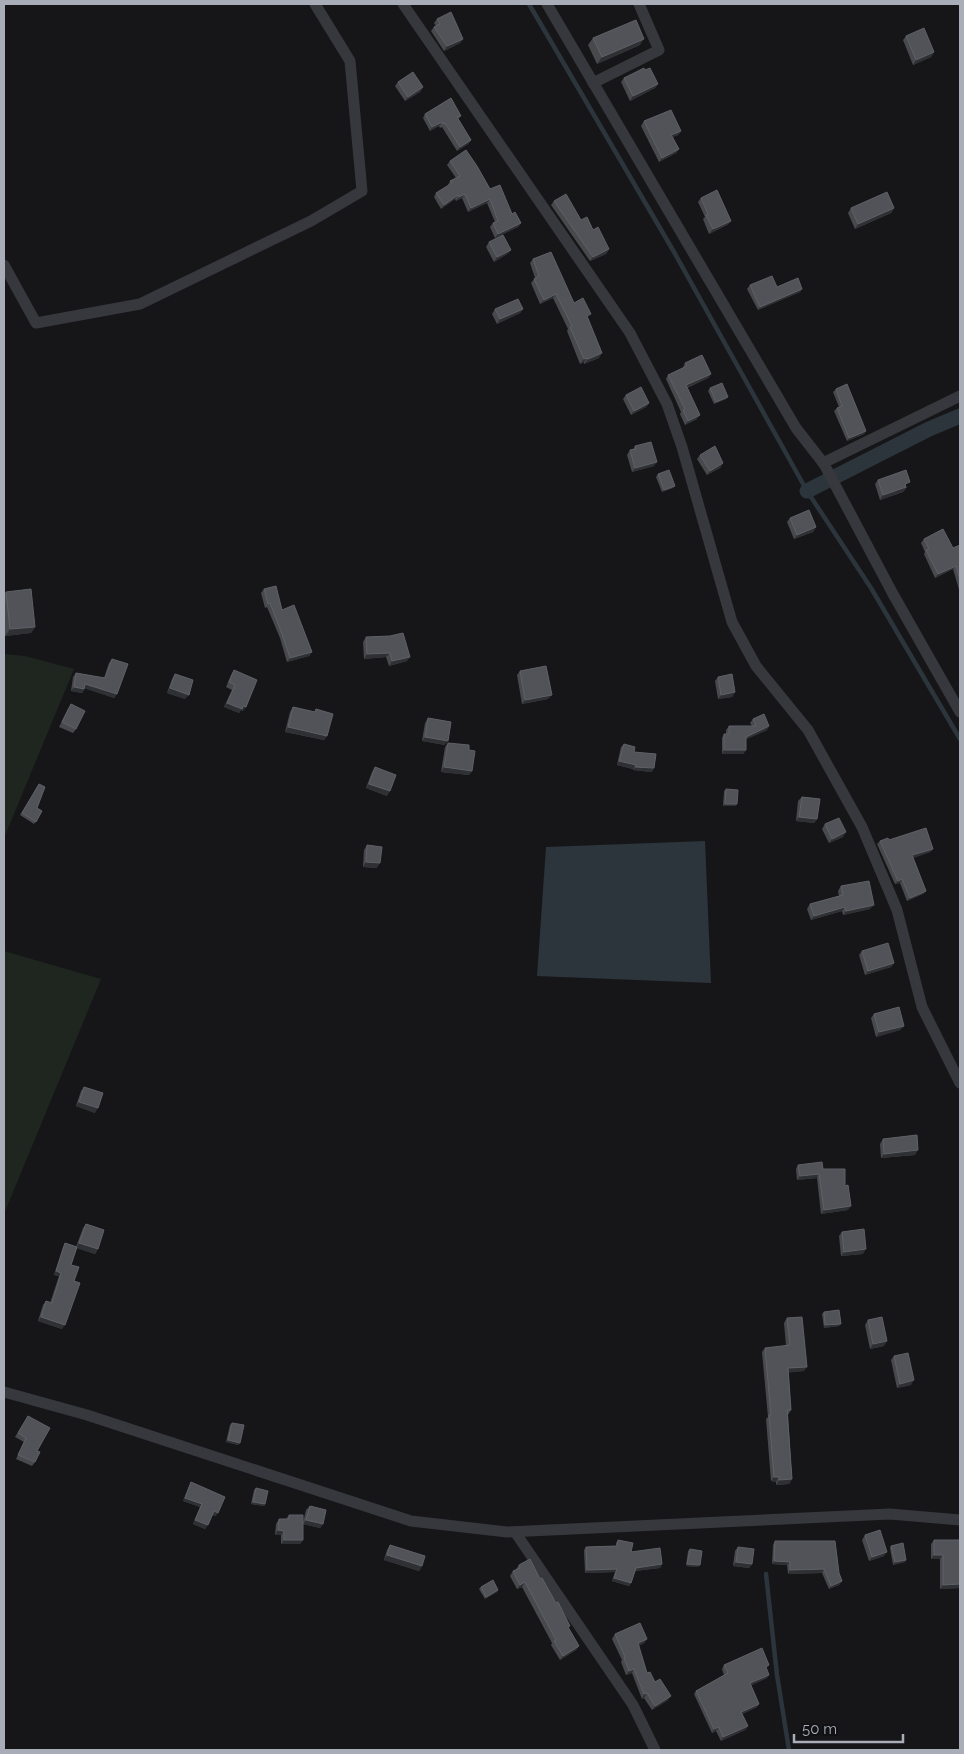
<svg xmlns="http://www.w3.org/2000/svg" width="964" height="1754" viewBox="0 0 964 1754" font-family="Raleway,sans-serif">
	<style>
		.green { fill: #1e261f }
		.water { fill: #2c353c }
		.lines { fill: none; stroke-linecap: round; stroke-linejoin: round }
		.stream { stroke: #2c353c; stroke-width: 4.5 }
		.canal { stroke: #2c353c; stroke-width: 15 }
		.minor { stroke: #37383d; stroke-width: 11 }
		.wall { fill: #47494d }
		.shaded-wall { fill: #2f3033 }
		.building { fill: #525359; stroke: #5f6168 }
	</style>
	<rect width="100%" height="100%" fill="#161618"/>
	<g class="green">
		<polygon points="4,654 25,656 74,669 4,838"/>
		<polygon points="4,951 101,979 4,1214"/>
	</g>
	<polygon class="water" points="705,841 711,983 537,976 546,847"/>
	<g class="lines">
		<g class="stream">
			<polyline points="529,4 674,252 807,491 871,588 960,739"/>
			<polyline points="766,1574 777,1675 789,1750"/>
		</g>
		<polyline class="canal" points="807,491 929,429 960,416"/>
		<g class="minor">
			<polyline points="403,4 630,333 667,404 682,447 732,622 756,666 808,730 862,827 897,910 922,1007 960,1083"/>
			<polyline points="547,4 796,428 824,464 893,594 960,712"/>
			<polyline points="593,83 659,50 639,4"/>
			<polyline points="4,265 36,323 140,304 311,221 362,191 350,61 315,4"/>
			<polyline points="823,463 960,396"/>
			<polyline points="4,1392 87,1415 411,1521 507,1532 890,1514 960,1520"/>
			<polyline points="515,1532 633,1705 655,1750"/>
		</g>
	</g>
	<g class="wall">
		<polygon points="437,19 463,39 460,43 444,51 431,31 434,27 436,26 434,23"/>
		<polygon points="906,36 934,52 931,57 913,65 903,40"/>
		<polygon points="593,38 640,45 597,64 588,45"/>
		<polygon points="645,70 658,84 655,88 630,101 621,82 624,78"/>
		<polygon points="398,82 423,87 420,92 405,101 395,86"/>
		<polygon points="425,114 461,116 458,119 471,140 468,144 457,151 442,127 440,128 439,126 430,131 423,118"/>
		<polygon points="644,121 681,131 678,135 673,137 679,149 676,153 659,162 641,126"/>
		<polygon points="450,161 490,189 521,223 518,227 495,238 490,227 493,223 495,222 487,203 468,212 462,198 456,201 455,199 441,209 434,197 436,193 448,186 448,185 450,181 456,178 447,165"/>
		<polygon points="701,198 731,221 727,225 709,234 703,219 705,217 698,202"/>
		<polygon points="554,201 581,220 609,249 606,254 590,261 551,205"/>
		<polygon points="851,208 894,208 891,213 855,229 848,213"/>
		<polygon points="489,242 511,250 507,254 494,262 486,247"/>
		<polygon points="533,259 574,303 588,319 599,358 584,364 584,362 580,364 567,331 568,329 553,298 540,304 531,283 535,278 530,263"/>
		<polygon points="750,285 777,287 802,289 800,292 758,310 747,289"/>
		<polygon points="495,309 523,309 520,313 497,324 492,314"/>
		<polygon points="685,363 711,374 708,378 687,388 697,419 685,425 680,414 681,412 666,379 668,375 683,368 683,367"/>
		<polygon points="710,388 726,399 714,404 708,391"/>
		<polygon points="836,389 866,431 864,434 847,441 834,411 837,408 839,407 833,392"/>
		<polygon points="626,395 649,403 646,407 631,415 623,399"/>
		<polygon points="635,446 654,466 632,472 627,455 630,450 633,449"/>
		<polygon points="700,455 723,463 720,468 707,475 697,459"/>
		<polygon points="658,474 675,486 673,488 662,492 656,477"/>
		<polygon points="878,480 907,487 903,492 880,500 875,484"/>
		<polygon points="790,518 816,527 813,532 794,539 787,522"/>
		<polygon points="924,539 953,548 960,545 960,593 953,569 935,578 924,554 925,552 921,543"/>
		<polygon points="264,589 282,610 312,652 309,656 287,662 280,638 267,607 265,608 261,593"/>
		<polygon points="6,592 35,627 31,633 5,636 4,624 4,595"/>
		<polygon points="366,637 407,661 389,666 386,657 364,659 363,642"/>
		<polygon points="112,659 117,694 114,698 85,688 82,693 71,691 73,677 76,673 104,678 109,663"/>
		<polygon points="234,670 243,711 241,710 239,713 224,707 232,690 226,687 231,675"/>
		<polygon points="520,671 548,699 522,704 517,675"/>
		<polygon points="175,674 185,699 167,693 172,679"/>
		<polygon points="718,677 735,692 732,697 718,699 715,681"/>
		<polygon points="71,704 76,729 73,733 59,727 68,709"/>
		<polygon points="293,707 314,712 316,709 327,736 324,740 285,732 290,712"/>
		<polygon points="428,718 445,745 422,741 425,723"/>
		<polygon points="753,719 767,730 746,739 746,750 743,754 722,754 722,738 724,734 726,734 726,730 729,726 752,726 750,723"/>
		<polygon points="448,743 469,750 472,771 469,775 441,772 445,747"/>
		<polygon points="624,744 634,752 652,772 633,770 633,769 617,765 621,747"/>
		<polygon points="375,767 387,796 366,788 372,772"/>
		<polygon points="39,784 37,808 42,811 34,824 20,815"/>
		<polygon points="726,789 736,806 723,806 724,791"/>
		<polygon points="802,797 817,819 814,823 796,821 798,801"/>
		<polygon points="825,824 843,837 829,843 822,829"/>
		<polygon points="889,840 933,849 930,852 913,858 926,891 923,894 907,901 900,883 895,884 877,844 880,841"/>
		<polygon points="367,845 377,868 363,867 364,850"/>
		<polygon points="841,886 870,909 843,915 842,911 811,920 807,909 810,904 839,896 838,891"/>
		<polygon points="862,951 894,963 891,967 865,975 859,955"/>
		<polygon points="874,1014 904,1026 900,1030 876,1037 871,1018"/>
		<polygon points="84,1087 95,1113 76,1106 81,1091"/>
		<polygon points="883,1139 915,1155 881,1158 880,1144"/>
		<polygon points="798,1165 823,1169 848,1210 821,1214 817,1178 797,1180 796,1169"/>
		<polygon points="86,1224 98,1249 95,1254 77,1248 71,1265 74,1281 62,1329 38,1321 43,1305 46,1301 50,1303 59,1276 54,1275 63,1247 65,1243 76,1247 83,1228"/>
		<polygon points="842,1232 863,1254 841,1256 839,1236"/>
		<polygon points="824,1312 839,1326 824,1328 822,1314"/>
		<polygon points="787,1318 804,1371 788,1372 791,1410 788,1415 792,1479 789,1484 776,1485 776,1482 771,1481 766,1419 768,1417 762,1352 765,1348 786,1346 784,1323"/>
		<polygon points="868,1320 884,1346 870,1349 865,1325"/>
		<polygon points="894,1356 911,1385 897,1388 891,1360"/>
		<polygon points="28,1416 37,1451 35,1462 32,1466 16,1459 24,1442 15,1437"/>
		<polygon points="232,1423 240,1443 238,1445 226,1442 230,1425"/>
		<polygon points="191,1482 216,1516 212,1515 205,1529 193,1524 200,1507 183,1501 189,1486"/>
		<polygon points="256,1488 265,1504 264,1506 251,1504 254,1490"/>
		<polygon points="310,1506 323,1524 320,1528 303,1524 303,1540 300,1544 281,1544 281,1535 275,1535 276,1524 279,1519 286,1519 289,1515 303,1523 306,1510"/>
		<polygon points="865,1535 884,1556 869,1561 862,1540"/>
		<polygon points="618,1540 631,1552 662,1564 660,1568 635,1571 631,1583 629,1586 612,1581 615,1572 585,1573 584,1550 586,1547 616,1546 616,1543"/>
		<polygon points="934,1540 960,1540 960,1588 940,1589 940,1559 931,1559 931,1544"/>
		<polygon points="775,1541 839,1573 842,1581 839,1585 829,1589 822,1573 788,1574 787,1565 772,1564 773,1545"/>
		<polygon points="390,1545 422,1566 419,1571 384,1560 387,1550"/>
		<polygon points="891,1546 906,1560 905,1562 893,1565 890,1548"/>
		<polygon points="738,1547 752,1564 749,1568 733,1566 735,1551"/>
		<polygon points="690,1549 698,1567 686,1566 688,1551"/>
		<polygon points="519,1565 540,1579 579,1646 576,1650 560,1660 551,1645 552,1643 522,1587 517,1589 510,1576 513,1571 516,1570 516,1569"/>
		<polygon points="481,1587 498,1590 497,1592 485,1599 479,1589"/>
		<polygon points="615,1634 647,1639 644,1643 638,1646 647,1673 668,1700 652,1710 644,1698 642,1699 632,1673 626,1675 621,1662 622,1660 612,1639"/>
		<polygon points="724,1665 767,1669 767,1678 751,1685 759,1704 757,1707 742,1714 748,1726 745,1730 721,1741 716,1731 712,1733 694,1694 696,1691 724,1675 722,1669"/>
	</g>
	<g class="shaded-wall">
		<polygon points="463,39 460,43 444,51 447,46"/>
		<polygon points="644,39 640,45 597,64 602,57"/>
		<polygon points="934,52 931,57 913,65 916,60"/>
		<polygon points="658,84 655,88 630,101 633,96"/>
		<polygon points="423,87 420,92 405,101 408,97"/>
		<polygon points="442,122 439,126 430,131 432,127"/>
		<polygon points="681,131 678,135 668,139 671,135"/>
		<polygon points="471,140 468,144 457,151 460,147"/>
		<polygon points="679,149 676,153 659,162 662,158"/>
		<polygon points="465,194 462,198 456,201 459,197"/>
		<polygon points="458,195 455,199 441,209 444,205"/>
		<polygon points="490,199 487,203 468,212 471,208"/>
		<polygon points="894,208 891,213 855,229 858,224"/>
		<polygon points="731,221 727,225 709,234 713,229"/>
		<polygon points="521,223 518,227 495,238 498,234"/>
		<polygon points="609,249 606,254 590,261 593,257"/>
		<polygon points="511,250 507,254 494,262 497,257"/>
		<polygon points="802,289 800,292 758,310 760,307"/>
		<polygon points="556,294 553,298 540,304 544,300"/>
		<polygon points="523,309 520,313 497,324 500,319"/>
		<polygon points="602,353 599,358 584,364 588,359"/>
		<polygon points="587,358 584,362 580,364 584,359"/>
		<polygon points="711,374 708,378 683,389 686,385"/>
		<polygon points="728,397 726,399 714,404 716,402"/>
		<polygon points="649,403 646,407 631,415 634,411"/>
		<polygon points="700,415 697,419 685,425 688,421"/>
		<polygon points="866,431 864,434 847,441 849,438"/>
		<polygon points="657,462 654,466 632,472 635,468"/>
		<polygon points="723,463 720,468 707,475 710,471"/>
		<polygon points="675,486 673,488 662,492 664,490"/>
		<polygon points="906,487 903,492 880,500 883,495"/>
		<polygon points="816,527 813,532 794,539 797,535"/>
		<polygon points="956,566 953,569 935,578 938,574"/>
		<polygon points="35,627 31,633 5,636 10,629"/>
		<polygon points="312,652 309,656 287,662 290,658"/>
		<polygon points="390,653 386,657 364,659 367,654"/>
		<polygon points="410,657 407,661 389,666 392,661"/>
		<polygon points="85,684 117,694 114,698 83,688"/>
		<polygon points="74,687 84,689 82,693 71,691"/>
		<polygon points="170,688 189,695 185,699 167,693"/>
		<polygon points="735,692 732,697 718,699 721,695"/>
		<polygon points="552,695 548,699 522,704 525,700"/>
		<polygon points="227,703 243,706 246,707 243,711 241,710 239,713 224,707"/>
		<polygon points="769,726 767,730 743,741 746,737"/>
		<polygon points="288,727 327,736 324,740 285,732"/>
		<polygon points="425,737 448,741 445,745 422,741"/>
		<polygon points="724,750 746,750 743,754 722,754"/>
		<polygon points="619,761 636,765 633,769 617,765"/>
		<polygon points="444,767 472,771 469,775 441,772"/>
		<polygon points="635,767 654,768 652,772 633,770"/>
		<polygon points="369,784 390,791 387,796 366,788"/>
		<polygon points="725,804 737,804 736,806 723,806"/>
		<polygon points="799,817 817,819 814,823 796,821"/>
		<polygon points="846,832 843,837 829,843 832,839"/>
		<polygon points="933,849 930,852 910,859 912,855"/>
		<polygon points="366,862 380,863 377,868 363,867"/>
		<polygon points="902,879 900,883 895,884 898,881"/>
		<polygon points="926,891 923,894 907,901 910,898"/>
		<polygon points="874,905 870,909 843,915 846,911"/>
		<polygon points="845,907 842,911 811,920 814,916"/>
		<polygon points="894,963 891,967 865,975 868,971"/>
		<polygon points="904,1026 900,1030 876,1037 879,1032"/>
		<polygon points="79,1102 98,1108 95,1113 76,1106"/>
		<polygon points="918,1150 915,1155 881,1158 884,1154"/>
		<polygon points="819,1174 817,1178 797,1180 800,1176"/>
		<polygon points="851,1206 848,1210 821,1214 824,1210"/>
		<polygon points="79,1243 98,1249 95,1254 76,1248"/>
		<polygon points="866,1249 863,1254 841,1256 844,1252"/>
		<polygon points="56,1271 61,1273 59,1276 54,1275"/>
		<polygon points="41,1317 65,1325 62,1329 38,1321"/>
		<polygon points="841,1324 839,1326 824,1328 825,1325"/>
		<polygon points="887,1341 884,1346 870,1349 873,1344"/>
		<polygon points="807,1367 804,1371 785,1373 788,1368"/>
		<polygon points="914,1380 911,1385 897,1388 900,1384"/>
		<polygon points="228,1440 240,1443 238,1445 226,1442"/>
		<polygon points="774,1477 779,1477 776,1482 771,1481"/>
		<polygon points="792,1479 789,1484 776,1485 779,1480"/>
		<polygon points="185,1498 202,1504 200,1507 183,1501"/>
		<polygon points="253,1502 265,1504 264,1506 251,1504"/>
		<polygon points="214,1511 218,1513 216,1516 212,1514"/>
		<polygon points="195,1520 208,1525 205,1529 193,1524"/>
		<polygon points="306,1520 323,1524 320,1528 303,1524"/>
		<polygon points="278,1530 284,1531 281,1535 275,1535"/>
		<polygon points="284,1540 303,1540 300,1544 281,1544"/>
		<polygon points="887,1552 884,1556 869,1561 872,1557"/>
		<polygon points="387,1555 422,1566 419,1571 384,1560"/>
		<polygon points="934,1555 943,1555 940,1559 931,1559"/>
		<polygon points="906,1560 905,1562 893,1565 895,1562"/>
		<polygon points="774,1561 790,1562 787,1565 772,1564"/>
		<polygon points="736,1562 752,1564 749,1568 733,1566"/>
		<polygon points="662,1564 660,1568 634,1571 636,1568"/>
		<polygon points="687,1564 700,1565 698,1567 686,1566"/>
		<polygon points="617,1569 615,1572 585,1573 587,1570"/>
		<polygon points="824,1569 822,1573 788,1574 790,1570"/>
		<polygon points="614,1578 631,1583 629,1586 612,1581"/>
		<polygon points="842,1581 839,1585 829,1589 831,1586"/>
		<polygon points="525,1582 522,1587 517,1589 520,1585"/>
		<polygon points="960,1584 960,1588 940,1589 943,1585"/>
		<polygon points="498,1590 497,1592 485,1599 486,1597"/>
		<polygon points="647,1639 644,1643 635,1648 638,1643"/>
		<polygon points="579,1646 576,1650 560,1660 563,1656"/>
		<polygon points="634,1669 632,1673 626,1675 629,1671"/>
		<polygon points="769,1675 767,1678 748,1687 750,1683"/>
		<polygon points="647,1693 644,1698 642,1699 644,1694"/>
		<polygon points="671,1696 668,1700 652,1710 655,1706"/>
		<polygon points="759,1704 757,1707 739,1716 741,1712"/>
		<polygon points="748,1726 745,1730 721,1741 723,1737"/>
		<polygon points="719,1727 716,1731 712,1733 714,1729"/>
	</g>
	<g class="building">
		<polygon points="451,12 463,39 447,46 434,27 440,24 437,19"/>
		<polygon points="636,20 644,39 602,57 593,38"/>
		<polygon points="924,28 934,52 916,60 906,36"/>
		<polygon points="644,68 645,70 650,68 658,84 633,96 624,78"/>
		<polygon points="413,72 423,87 408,97 398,82"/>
		<polygon points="451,98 461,116 457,117 471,140 460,147 445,123 443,124 442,122 432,127 425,114"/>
		<polygon points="671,110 681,131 671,135 679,149 662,158 644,121"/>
		<polygon points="466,150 477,166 490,189 500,185 512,214 515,212 521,223 498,234 493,223 498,221 490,199 471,208 465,194 459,197 458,195 444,205 436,193 452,183 450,181 460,176 450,161"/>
		<polygon points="717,190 731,221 713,229 706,215 708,214 701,198"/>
		<polygon points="887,192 894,208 858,224 851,208"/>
		<polygon points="566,194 581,220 587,217 593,230 598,227 609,249 593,257 554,201"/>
		<polygon points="503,235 511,250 497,257 489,242"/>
		<polygon points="551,252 574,303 583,298 591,314 587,316 602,353 588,359 587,358 584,359 570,327 572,326 556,294 544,300 534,279 539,276 533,259"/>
		<polygon points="772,276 777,287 798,278 802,289 760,307 750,285"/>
		<polygon points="518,299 523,309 500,319 495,309"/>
		<polygon points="702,355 711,374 686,385 700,415 688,421 683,410 685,409 668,375 687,366 685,363"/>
		<polygon points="722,383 728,397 716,402 710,388"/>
		<polygon points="847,384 866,431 849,438 837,408 842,406 836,389"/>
		<polygon points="641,387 649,403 634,411 626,395"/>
		<polygon points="651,442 657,462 635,468 630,450 636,449 635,446"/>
		<polygon points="715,446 723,463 710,471 700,455"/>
		<polygon points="669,470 675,486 664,490 658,474"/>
		<polygon points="906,470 910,482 905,484 906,487 883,495 878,480"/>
		<polygon points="809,510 816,527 797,535 790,518"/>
		<polygon points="943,529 953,548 960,545 960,580 956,566 938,574 926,550 929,549 924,539"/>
		<polygon points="276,586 282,610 294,605 312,652 290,658 282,634 270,603 268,604 264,589"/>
		<polygon points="31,589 35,627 10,629 6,592"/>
		<polygon points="403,633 410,657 392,661 390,653 367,654 366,637 390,636"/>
		<polygon points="112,659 128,664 117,694 85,684 84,689 74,687 76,673 105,678"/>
		<polygon points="546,666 552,695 525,700 520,671"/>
		<polygon points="234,670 257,680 246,707 243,706 242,709 227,703 235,685 229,682"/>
		<polygon points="175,674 193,680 189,695 170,688"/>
		<polygon points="732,674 735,692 721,695 718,677"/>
		<polygon points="71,704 85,711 76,729 62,722"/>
		<polygon points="293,707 315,712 316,709 333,714 327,736 288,727"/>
		<polygon points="764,714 769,726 746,737 746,750 724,750 724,734 729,734 729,726 756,726 753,719"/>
		<polygon points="428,718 451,722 448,741 425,737"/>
		<polygon points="448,743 469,745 469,750 475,751 472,771 444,767"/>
		<polygon points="624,744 635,747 634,752 656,754 654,768 635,767 636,765 619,761"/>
		<polygon points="375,767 396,775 390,791 369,784"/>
		<polygon points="39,784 45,787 37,808 42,811 36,822 22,813"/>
		<polygon points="726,789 738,790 737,804 725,804"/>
		<polygon points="802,797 820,799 817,819 799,817"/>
		<polygon points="839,818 846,832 832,839 825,824"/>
		<polygon points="926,828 933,849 912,855 926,891 910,898 902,879 898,881 880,841 888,838 889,840"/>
		<polygon points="367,845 382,847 380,863 366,862"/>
		<polygon points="869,881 874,905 846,911 845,907 814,916 810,904 843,895 841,886"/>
		<polygon points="888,943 894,963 868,971 862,951"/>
		<polygon points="899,1007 904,1026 879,1032 874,1014"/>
		<polygon points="84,1087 103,1093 98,1108 79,1102"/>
		<polygon points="917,1135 918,1150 884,1154 883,1139"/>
		<polygon points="822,1162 823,1169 845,1169 845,1186 848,1185 851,1206 824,1210 819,1174 800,1176 798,1165"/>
		<polygon points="86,1224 104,1230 98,1249 79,1243"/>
		<polygon points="864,1229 866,1249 844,1252 842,1232"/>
		<polygon points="65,1243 77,1247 71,1265 79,1267 74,1281 80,1283 65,1325 41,1317 46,1301 52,1303 61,1273 56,1271"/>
		<polygon points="839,1310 841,1324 825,1325 824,1312"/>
		<polygon points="802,1317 807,1367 788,1368 791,1410 787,1410 792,1479 779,1480 779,1477 774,1477 769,1415 771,1415 765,1348 790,1345 787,1318"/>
		<polygon points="882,1317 887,1341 873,1344 868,1320"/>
		<polygon points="908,1353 914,1380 900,1384 894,1356"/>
		<polygon points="28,1416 50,1428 37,1451 40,1452 35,1462 18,1455 26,1438 18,1433"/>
		<polygon points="232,1423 244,1425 240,1443 228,1440"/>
		<polygon points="191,1482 225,1497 218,1513 214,1511 208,1525 195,1520 202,1504 185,1498"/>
		<polygon points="256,1488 268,1491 265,1504 253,1502"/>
		<polygon points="310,1506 326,1510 323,1524 306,1520"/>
		<polygon points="289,1515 303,1515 303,1540 284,1540 284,1531 278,1530 279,1519 289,1519"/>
		<polygon points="880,1530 887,1552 872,1557 865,1535"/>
		<polygon points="618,1540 633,1543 631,1552 660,1548 662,1564 636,1568 631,1583 614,1578 617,1569 587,1570 586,1547 617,1546"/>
		<polygon points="934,1540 960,1540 960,1584 943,1585 943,1555 934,1555"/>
		<polygon points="775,1541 835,1541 839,1573 842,1581 831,1586 824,1569 790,1570 790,1562 774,1561"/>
		<polygon points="903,1543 906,1560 895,1562 891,1546"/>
		<polygon points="390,1545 425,1556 422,1566 387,1555"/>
		<polygon points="738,1547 754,1549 752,1564 736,1562"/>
		<polygon points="690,1549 702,1551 700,1565 687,1564"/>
		<polygon points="530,1559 540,1579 542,1578 556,1603 558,1602 570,1626 568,1627 579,1646 563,1656 554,1641 556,1640 525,1582 520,1585 513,1571 520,1568 519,1565"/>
		<polygon points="493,1580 498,1590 486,1597 481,1587"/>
		<polygon points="640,1623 647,1639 638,1643 647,1673 650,1672 655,1682 660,1679 671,1696 655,1706 647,1693 644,1694 634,1669 629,1671 624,1658 625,1657 615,1634"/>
		<polygon points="762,1648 769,1665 766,1667 769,1675 750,1683 759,1704 741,1712 748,1726 723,1737 719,1727 714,1729 696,1691 728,1673 724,1665"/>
	</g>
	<rect width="964" height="1754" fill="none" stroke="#a8adb8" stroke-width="10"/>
	<path d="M794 1734v8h109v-8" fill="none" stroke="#a8adb8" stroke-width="2.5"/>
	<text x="802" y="1734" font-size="15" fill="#a8adb8" stroke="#111113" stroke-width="4" paint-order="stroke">50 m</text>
</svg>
